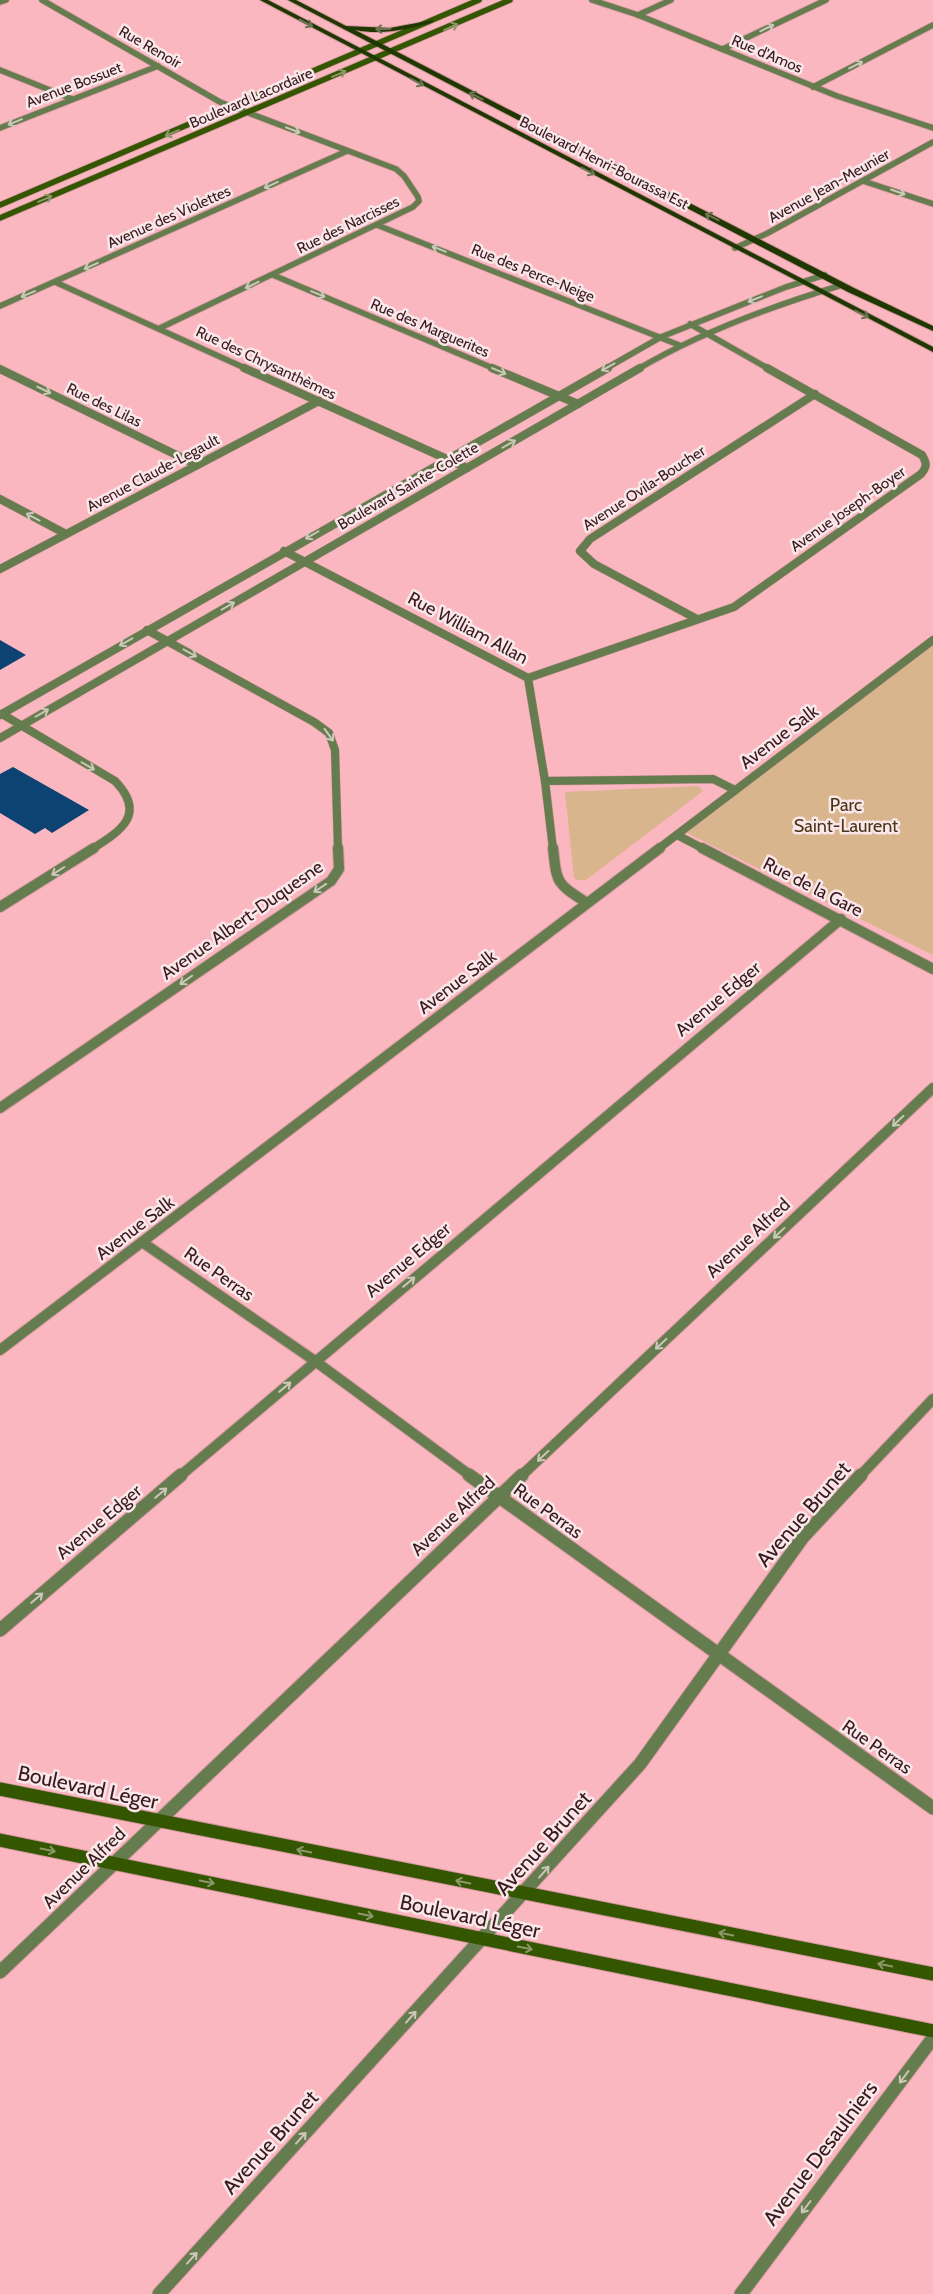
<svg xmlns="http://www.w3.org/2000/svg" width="933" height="2294" viewBox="0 0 933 2294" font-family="Cabin,sans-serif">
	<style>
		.green { fill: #d8b58c }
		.building { fill: #0c4373 }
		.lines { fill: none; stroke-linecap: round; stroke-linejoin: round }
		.minor-far3-casing { stroke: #d4979f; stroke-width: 7 }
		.minor-far2-casing { stroke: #d4979f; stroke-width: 9 }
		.minor-far1-casing { stroke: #d4979f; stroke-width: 12 }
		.minor-casing { stroke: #d4979f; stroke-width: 15 }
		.tertiary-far1-casing { stroke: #d4979f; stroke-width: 7 }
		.tertiary-casing { stroke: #d4979f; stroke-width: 9 }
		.secondary-far1-casing { stroke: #d4979f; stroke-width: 7 }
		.secondary-casing { stroke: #d4979f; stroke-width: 15 }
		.primary-casing { stroke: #d4979f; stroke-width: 2 }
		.minor-far3 { stroke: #657d4e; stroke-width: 5.5 }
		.minor-far2 { stroke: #657d4e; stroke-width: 8 }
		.minor-far1 { stroke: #657d4e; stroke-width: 10 }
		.minor { stroke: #657d4e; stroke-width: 13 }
		.tertiary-far1 { stroke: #657d4e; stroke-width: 5.5 }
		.tertiary { stroke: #657d4e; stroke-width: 8 }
		.secondary-far1 { stroke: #345600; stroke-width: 5.5 }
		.secondary { stroke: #345600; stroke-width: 13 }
		.primary { fill: #1f3700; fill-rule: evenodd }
		.oneway { stroke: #6b7552 }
		.oneway2 { stroke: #8d9769 }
		.oneway3 { stroke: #cdc7ba }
		.labels { text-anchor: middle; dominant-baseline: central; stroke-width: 5; stroke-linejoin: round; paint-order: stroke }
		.far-street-label { font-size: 15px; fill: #37191e; stroke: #f9e7e9 }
		.street-label { font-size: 18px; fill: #37191e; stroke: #f9e7e9 }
		.park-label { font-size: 18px; fill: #4b3417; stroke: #f9e7e9 }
		.near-street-label { font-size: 21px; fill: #37191e; stroke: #f9e7e9 }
	</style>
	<rect width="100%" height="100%" fill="#fbb7bf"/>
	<g class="green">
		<polygon points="933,643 933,955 683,831"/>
		<polygon points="698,786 703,791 586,880 577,880 574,878 565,792"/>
	</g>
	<g class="building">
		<polygon points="0,640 26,655 0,670"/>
		<polygon points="13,767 89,810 52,833 45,828 35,834 0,813 0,774"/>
	</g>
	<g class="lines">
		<g class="minor-far3-casing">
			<g id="minor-far3">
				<polyline points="42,0 220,102 396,169 404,176 418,197 419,201 413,207 160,328"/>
				<polyline points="592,0 638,15 837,96 933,128"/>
				<polyline points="0,2 6,0"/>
				<polyline points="638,15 671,0"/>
				<polyline points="723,49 826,0"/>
				<polyline points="0,70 72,99"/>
				<polyline points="813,87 933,25"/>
				<polyline points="0,128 158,66"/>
				<polyline points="863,181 933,204"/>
				<polyline points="377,225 679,345"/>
				<polyline points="273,275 495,369"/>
				<polyline points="55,282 247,369"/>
				<polyline points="0,306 347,151"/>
				<polyline points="690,324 769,369"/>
			</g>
		</g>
		<g class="minor-far2-casing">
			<g id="minor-far2">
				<polyline points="244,368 467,468"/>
				<polyline points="492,368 578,404"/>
				<polyline points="0,369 197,465"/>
				<polyline points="0,499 66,534"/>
				<polyline points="284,551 528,678 545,781 553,849"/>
				<polyline points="0,569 319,401"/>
				<polyline points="697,619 594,564 580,551 590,539 815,394"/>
				<polyline points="147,630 314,722 329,733 335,750 338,849"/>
				<path d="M 528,678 L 734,607 L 921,474 C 927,467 927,463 922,455 L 767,368"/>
				<path d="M 2,714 L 115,781 C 147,814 121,831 92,849"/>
				<polyline points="545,781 713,779 735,790"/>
				<polyline points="677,835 704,849"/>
				<polyline points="658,849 933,640"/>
			</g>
		</g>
		<g class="minor-far1-casing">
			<g id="minor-far1">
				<path d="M 553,848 C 557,884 556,883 587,903"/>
				<polyline points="702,848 933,969"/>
				<polyline points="0,907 94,848"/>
				<polyline points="0,1108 331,881 339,869 338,848"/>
				<polyline points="142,1242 315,1361 471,1476"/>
				<polyline points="0,1350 660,848"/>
				<polyline points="180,1476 841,919"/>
				<polyline points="521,1476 933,1088"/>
				<polyline points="860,1476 933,1399"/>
			</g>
		</g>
		<g class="minor-casing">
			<g id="minor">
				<polyline points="469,1475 933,1808"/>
				<polyline points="0,1630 181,1475"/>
				<polyline points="0,1972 522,1475"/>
				<polyline points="159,2294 640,1764 803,1537 861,1475"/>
				<polyline points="741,2294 933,2038"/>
			</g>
		</g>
		<g class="tertiary-far1-casing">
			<g id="tertiary-far1">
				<polyline points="735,248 768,233 933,142"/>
				<polyline points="605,369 661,337 786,287 825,275"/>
				<path d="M 638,369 C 701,332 772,306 842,285"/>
			</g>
		</g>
		<g class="tertiary-casing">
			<g id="tertiary">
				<polyline points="0,715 608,368"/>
				<polyline points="0,738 640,368"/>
			</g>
		</g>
		<g class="secondary-far1-casing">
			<g id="secondary-far1">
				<polyline points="0,205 479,0"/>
				<polyline points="0,218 510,0"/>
			</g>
		</g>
		<g class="secondary-casing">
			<g id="secondary">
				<polyline points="0,1789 933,1974"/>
				<polyline points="0,1840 933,2031"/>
			</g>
		</g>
		<g class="primary-casing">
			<g id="primary">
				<polygon points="260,0 268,0 933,347 933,352"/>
				<path d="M 288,0 L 296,0 L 346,26 L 390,28 L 433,20 L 433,22 C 408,30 381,35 355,30 L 854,288 L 933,326 L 933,331 L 848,292 Z"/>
			</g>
		</g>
		<use href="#minor-far3" class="minor-far3"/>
		<use href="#minor-far2" class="minor-far2"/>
		<use href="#minor-far1" class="minor-far1"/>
		<use href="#minor" class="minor"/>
		<use href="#tertiary-far1" class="tertiary-far1"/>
		<use href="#tertiary" class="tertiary"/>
		<use href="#secondary-far1" class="secondary-far1"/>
		<use href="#secondary" class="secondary"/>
		<use href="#primary" class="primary"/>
	</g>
	<defs><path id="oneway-shaft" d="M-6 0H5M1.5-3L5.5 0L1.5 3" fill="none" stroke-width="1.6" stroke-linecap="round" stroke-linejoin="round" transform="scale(1.25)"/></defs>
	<g class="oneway">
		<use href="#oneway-shaft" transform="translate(306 23) rotate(28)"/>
		<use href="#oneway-shaft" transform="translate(383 29) rotate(178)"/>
		<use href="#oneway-shaft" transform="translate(417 82) rotate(28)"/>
		<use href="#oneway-shaft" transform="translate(476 96) rotate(-153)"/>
		<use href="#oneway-shaft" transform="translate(588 171) rotate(27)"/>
		<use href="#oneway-shaft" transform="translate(712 217) rotate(-153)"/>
		<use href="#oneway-shaft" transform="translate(862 314) rotate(27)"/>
	</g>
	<g class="oneway2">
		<use href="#oneway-shaft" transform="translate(451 27) rotate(-24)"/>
		<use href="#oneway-shaft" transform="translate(339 74) rotate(-23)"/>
		<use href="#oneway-shaft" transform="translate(172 133) rotate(157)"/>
		<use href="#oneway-shaft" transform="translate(45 199) rotate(-23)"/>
		<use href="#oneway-shaft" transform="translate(48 1850) rotate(11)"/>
		<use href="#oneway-shaft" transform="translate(304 1851) rotate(-169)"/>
		<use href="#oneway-shaft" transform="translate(207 1882) rotate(12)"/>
		<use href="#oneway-shaft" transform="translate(463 1882) rotate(-169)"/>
		<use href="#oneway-shaft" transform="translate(366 1915) rotate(12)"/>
		<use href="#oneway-shaft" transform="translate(726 1934) rotate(-169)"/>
		<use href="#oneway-shaft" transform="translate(525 1948) rotate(11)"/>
		<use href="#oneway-shaft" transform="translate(885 1965) rotate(-169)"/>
	</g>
	<g class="oneway3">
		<use href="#oneway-shaft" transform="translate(767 28) rotate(-26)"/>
		<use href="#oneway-shaft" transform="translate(856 65) rotate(-27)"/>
		<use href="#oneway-shaft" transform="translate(15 122) rotate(158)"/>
		<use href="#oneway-shaft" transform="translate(293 130) rotate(21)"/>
		<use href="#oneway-shaft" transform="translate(271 185) rotate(156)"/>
		<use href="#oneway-shaft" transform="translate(898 192) rotate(19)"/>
		<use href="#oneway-shaft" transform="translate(439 249) rotate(-158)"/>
		<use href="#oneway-shaft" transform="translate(91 266) rotate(156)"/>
		<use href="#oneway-shaft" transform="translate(252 285) rotate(154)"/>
		<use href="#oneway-shaft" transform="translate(28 294) rotate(157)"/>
		<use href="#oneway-shaft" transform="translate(318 294) rotate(23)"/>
		<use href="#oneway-shaft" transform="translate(755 299) rotate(159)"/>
		<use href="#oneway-shaft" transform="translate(608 367) rotate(151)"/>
		<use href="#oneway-shaft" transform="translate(499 371) rotate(23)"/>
		<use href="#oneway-shaft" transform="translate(44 390) rotate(26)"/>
		<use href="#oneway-shaft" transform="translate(509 444) rotate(-30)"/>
		<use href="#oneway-shaft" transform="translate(33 517) rotate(-152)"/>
		<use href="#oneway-shaft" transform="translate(312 535) rotate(150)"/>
		<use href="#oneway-shaft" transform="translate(228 606) rotate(-30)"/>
		<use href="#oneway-shaft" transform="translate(126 642) rotate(150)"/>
		<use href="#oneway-shaft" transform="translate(190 653) rotate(29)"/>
		<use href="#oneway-shaft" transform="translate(42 713) rotate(-30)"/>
		<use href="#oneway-shaft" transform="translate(329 735) rotate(54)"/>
		<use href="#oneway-shaft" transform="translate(88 766) rotate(30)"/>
		<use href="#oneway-shaft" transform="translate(58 871) rotate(148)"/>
		<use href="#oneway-shaft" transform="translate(320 888) rotate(146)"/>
		<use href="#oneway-shaft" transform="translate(186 980) rotate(145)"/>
		<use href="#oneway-shaft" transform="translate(898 1121) rotate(137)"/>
		<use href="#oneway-shaft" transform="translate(779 1233) rotate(137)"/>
		<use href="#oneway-shaft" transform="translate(409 1282) rotate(-40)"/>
		<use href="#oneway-shaft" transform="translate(661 1344) rotate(137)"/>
		<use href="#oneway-shaft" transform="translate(285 1387) rotate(-40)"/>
		<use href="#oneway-shaft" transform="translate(543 1456) rotate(137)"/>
		<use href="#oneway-shaft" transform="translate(161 1493) rotate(-40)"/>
		<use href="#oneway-shaft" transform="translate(37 1598) rotate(-40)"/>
		<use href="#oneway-shaft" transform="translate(544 1872) rotate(-49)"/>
		<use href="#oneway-shaft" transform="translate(411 2017) rotate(-48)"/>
		<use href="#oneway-shaft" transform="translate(904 2077) rotate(127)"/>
		<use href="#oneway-shaft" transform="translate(301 2138) rotate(-48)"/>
		<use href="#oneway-shaft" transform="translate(806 2207) rotate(127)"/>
		<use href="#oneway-shaft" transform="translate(192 2258) rotate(-48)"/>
	</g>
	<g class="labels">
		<g class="far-street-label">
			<text transform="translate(150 47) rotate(30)">Rue Renoir</text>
			<text transform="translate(767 54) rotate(23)">Rue d'Amos</text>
			<text transform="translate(74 85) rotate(-21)">Avenue Bossuet</text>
			<text transform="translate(251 98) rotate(-23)">Boulevard Lacordaire</text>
			<text transform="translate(604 163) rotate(27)">Boulevard Henri-Bourassa Est</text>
			<text transform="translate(829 186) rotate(-29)">Avenue Jean-Meunier</text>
			<text transform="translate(169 217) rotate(-24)">Avenue des Violettes</text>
			<text transform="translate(348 225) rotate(-26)">Rue des Narcisses</text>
			<text transform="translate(533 273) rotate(22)">Rue des Perce-Neige</text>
			<text transform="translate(430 328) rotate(23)">Rue des Marguerites</text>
			<text transform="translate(266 363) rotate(25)">Rue des Chrysanthèmes</text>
			<text transform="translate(104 405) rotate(26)">Rue des Lilas</text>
			<text transform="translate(153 473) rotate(-28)">Avenue Claude-Legault</text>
			<text transform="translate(408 486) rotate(-30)">Boulevard Sainte-Colette</text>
			<text transform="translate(644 488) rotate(-33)">Avenue Ovila-Boucher</text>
			<text transform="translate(848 509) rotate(-35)">Avenue Joseph-Boyer</text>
		</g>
		<g class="street-label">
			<text transform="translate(468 628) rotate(28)">Rue William Allan</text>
			<text transform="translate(779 737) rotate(-37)">Avenue Salk</text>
			<text transform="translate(813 887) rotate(27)">Rue de la Gare</text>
			<text transform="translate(242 920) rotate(-35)">Avenue Albert-Duquesne</text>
			<text transform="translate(457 982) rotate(-37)">Avenue Salk</text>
			<text transform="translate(718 999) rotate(-40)">Avenue Edger</text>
			<text transform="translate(135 1228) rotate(-37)">Avenue Salk</text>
			<text transform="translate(748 1238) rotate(-43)">Avenue Alfred</text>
			<text transform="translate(408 1260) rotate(-40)">Avenue Edger</text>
			<text transform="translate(219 1274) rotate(35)">Rue Perras</text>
			<text transform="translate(548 1511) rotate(36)">Rue Perras</text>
			<text transform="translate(453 1516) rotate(-43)">Avenue Alfred</text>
			<text transform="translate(99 1522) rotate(-40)">Avenue Edger</text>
			<text transform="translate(877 1747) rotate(35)">Rue Perras</text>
			<text transform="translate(84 1868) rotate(-44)">Avenue Alfred</text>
		</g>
		<g class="park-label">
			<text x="846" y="805">Parc<tspan x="846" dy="21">Saint-Laurent</tspan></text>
		</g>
		<g class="near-street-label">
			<text transform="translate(803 1514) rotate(-49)">Avenue Brunet</text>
			<text transform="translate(88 1787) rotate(12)">Boulevard Léger</text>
			<text transform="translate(543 1843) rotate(-48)">Avenue Brunet</text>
			<text transform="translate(470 1916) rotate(12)">Boulevard Léger</text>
			<text transform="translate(270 2142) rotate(-48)">Avenue Brunet</text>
			<text transform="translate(820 2153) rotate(-53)">Avenue Desaulniers</text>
		</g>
	</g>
</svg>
